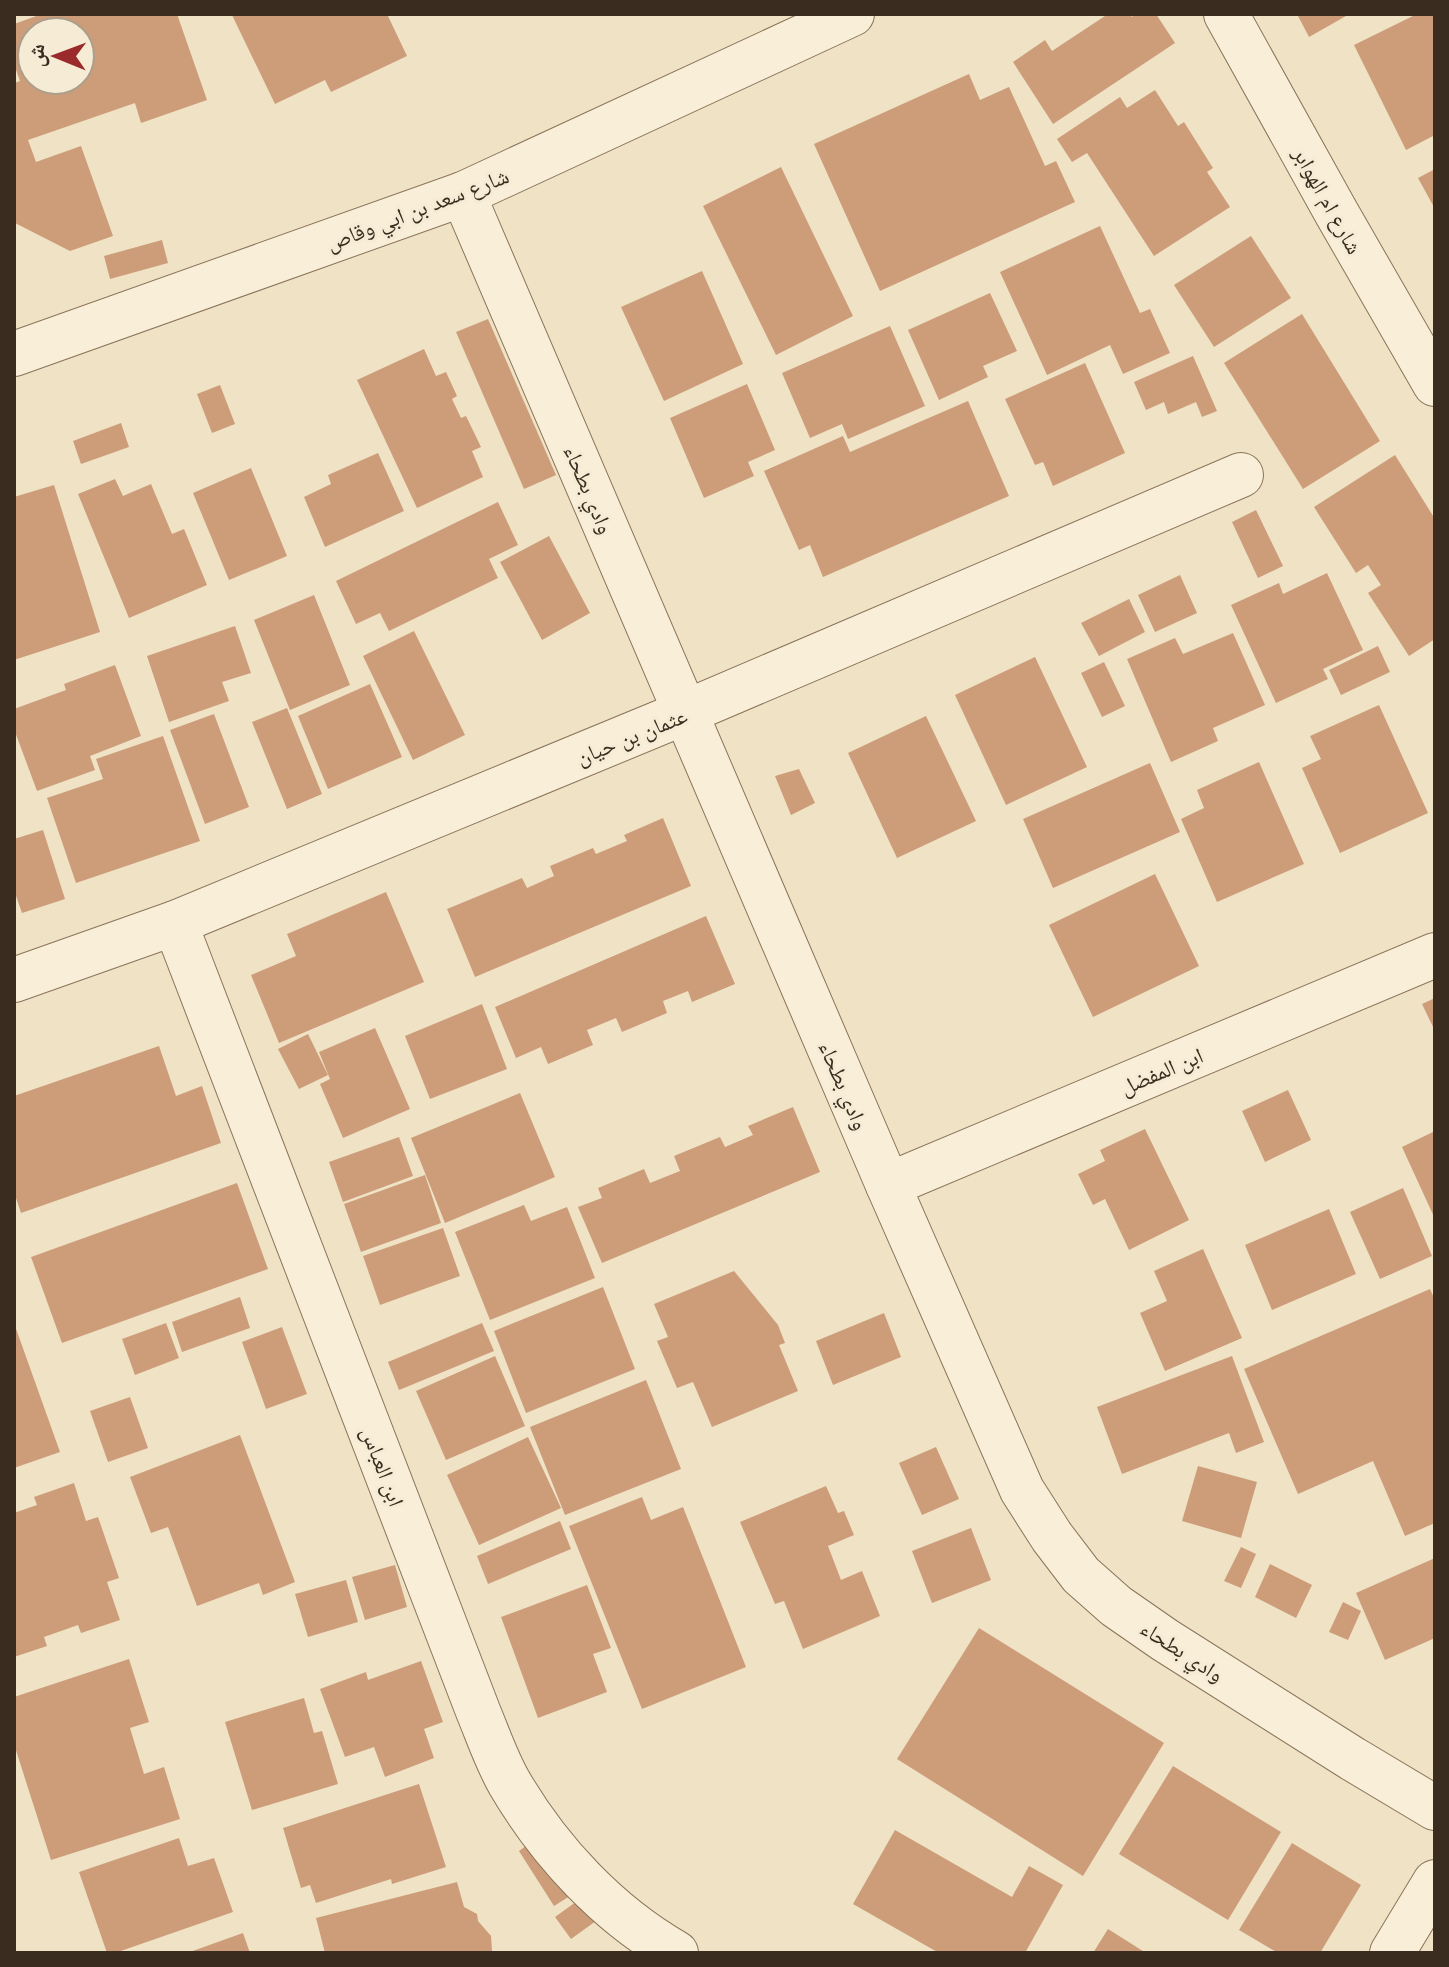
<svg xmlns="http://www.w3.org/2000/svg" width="1449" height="1967" viewBox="0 0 1449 1967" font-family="'Noto Serif','Noto Naskh Arabic',serif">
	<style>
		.building { fill: #cd9d7a; fill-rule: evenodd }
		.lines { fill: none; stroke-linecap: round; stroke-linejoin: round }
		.minor-casing { stroke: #8a745b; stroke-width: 46 }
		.tertiary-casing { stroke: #8a745b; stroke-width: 46 }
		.minor { stroke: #f9efd8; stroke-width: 44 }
		.tertiary { stroke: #f9efd8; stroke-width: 44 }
		.labels { text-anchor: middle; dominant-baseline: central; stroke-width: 6; stroke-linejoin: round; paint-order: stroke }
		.street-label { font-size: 22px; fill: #3a2c1f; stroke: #f6ecd5 }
	</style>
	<rect width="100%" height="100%" fill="#efe2c5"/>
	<g class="building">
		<path d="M 42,14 L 177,14 L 207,100 L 141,123 L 135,103 L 28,140 L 36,162 L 81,146 L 113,236 L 70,251 L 15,223 L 14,220 L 14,83 L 20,81 L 14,64 L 14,24 ZM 32,32 L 80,32 L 80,80 L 32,80 Z"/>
		<polygon points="235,14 387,14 407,56 331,92 325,80 275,104 232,15"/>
		<polygon points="1108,14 1130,14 1132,17 1136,14 1156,14 1175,43 1053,124 1013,62 1045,40 1052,51"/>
		<polygon points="1297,14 1345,14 1346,16 1309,37"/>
		<polygon points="1417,14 1435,14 1435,135 1406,150 1354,45"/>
		<polygon points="969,74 980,100 1009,87 1045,166 1056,161 1075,202 880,291 814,144"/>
		<polygon points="1155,90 1178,126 1184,122 1213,168 1207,172 1230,207 1154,256 1087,153 1072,162 1057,139 1120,97 1127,108"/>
		<polygon points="781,167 853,316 776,355 703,206"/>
		<polygon points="1435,169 1435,209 1418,178"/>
		<polygon points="1100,226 1140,313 1150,309 1170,353 1123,374 1110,345 1047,375 1000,272"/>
		<polygon points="1251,236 1291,298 1214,347 1174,285"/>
		<polygon points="162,240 168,263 110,279 104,256"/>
		<polygon points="702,271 743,364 664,401 621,307"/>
		<polygon points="990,293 1017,351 983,366 988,377 939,400 908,330"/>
		<polygon points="1302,314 1380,441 1303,489 1224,363"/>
		<polygon points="488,319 556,475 524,489 456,332"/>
		<polygon points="890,326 925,406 848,439 842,424 810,438 782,373"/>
		<polygon points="424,349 436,376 446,372 457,396 452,399 461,418 466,416 481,447 472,451 483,477 417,508 357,380"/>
		<polygon points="1193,356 1217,411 1202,417 1196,402 1168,414 1164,402 1146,410 1134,382"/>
		<polygon points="1085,363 1125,453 1053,486 1043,462 1035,465 1005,399"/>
		<polygon points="747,384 775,450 748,462 754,476 704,498 670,418"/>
		<polygon points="220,385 235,424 212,433 197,394"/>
		<polygon points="968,401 1009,496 823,577 810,545 799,550 764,471 843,436 850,452"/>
		<polygon points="121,423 129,447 81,464 73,441"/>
		<polygon points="378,453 404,511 325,547 304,497 331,484 328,475"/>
		<polygon points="1395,455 1435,519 1435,639 1409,656 1368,593 1381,585 1368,565 1356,573 1314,507"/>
		<polygon points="251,468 287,556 229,580 193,493"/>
		<polygon points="115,479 123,496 151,484 172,534 184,529 207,585 129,618 78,494"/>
		<polygon points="54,485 100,632 14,660 14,497"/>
		<polygon points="498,502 518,545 489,559 498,578 389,631 380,613 356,624 336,581"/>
		<polygon points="1256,510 1283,566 1258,578 1232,522"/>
		<polygon points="549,536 590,613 542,640 500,562"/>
		<polygon points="1327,573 1363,650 1323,669 1328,679 1276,703 1231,605 1279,583 1283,594"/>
		<polygon points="1180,575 1197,613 1155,632 1138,595"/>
		<polygon points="314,595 350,685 290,710 254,620"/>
		<polygon points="1129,599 1145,632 1099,656 1081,623"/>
		<polygon points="235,626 251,673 222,682 229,701 169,722 147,656"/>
		<polygon points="414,631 465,735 413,760 363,656"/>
		<polygon points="1233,633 1265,705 1213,728 1218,741 1171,762 1127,659 1175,638 1183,654"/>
		<polygon points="1378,646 1390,672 1341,695 1329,670"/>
		<polygon points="1035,657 1087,767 1006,805 955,695"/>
		<polygon points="1104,662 1125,706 1102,717 1081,673"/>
		<polygon points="115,665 141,736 90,756 95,770 37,791 14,729 14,709 66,690 64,684"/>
		<polygon points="370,684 402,757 328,789 298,716"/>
		<polygon points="1379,705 1428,813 1340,853 1302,768 1321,759 1310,736"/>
		<polygon points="287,708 322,794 287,809 252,722"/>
		<polygon points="214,714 249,807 205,824 170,730"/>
		<polygon points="926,716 976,821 897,858 848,753"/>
		<polygon points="163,736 200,841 76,883 47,798 103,779 96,759"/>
		<polygon points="1259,762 1304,864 1217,902 1181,819 1204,808 1197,790"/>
		<polygon points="1150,763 1180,832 1053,888 1023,819"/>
		<polygon points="799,769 815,803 791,815 775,776"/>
		<polygon points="663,818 691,886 475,977 447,909 522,878 527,888 554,876 550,866 593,848 596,854 627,841 624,835"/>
		<polygon points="43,830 65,899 22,913 14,890 14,839"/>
		<polygon points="1155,874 1199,966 1093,1017 1049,925"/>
		<polygon points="386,892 424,982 279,1043 251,975 296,956 287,934"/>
		<polygon points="706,916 735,984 692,1002 688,991 663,1001 667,1013 622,1032 616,1018 587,1030 593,1045 548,1064 541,1047 516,1058 495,1007"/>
		<polygon points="1435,998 1435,1031 1422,1004"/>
		<polygon points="482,1004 507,1069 430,1099 405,1036"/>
		<polygon points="375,1028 410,1109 343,1138 320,1084 330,1079 319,1052"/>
		<polygon points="308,1034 328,1075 299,1089 278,1049"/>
		<polygon points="159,1046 176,1096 202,1086 221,1143 21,1213 14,1192 14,1096"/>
		<polygon points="1288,1090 1311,1140 1265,1162 1242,1111"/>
		<polygon points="520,1093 555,1177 445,1223 411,1138"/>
		<polygon points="793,1107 820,1172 602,1263 578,1207 602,1198 598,1188 644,1169 650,1183 680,1171 674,1156 720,1137 725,1147 753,1135 748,1126"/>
		<polygon points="1145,1129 1189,1220 1129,1250 1105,1199 1093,1205 1078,1174 1105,1161 1100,1150"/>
		<polygon points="1435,1131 1435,1219 1402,1147"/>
		<polygon points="399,1137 413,1176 343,1202 329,1162"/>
		<polygon points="425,1175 441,1223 361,1252 344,1204"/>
		<polygon points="237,1183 268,1269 62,1343 31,1257"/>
		<polygon points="1403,1188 1432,1256 1380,1279 1350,1212"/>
		<polygon points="524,1205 531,1221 567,1207 595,1278 490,1320 455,1232"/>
		<polygon points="1329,1209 1356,1274 1272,1310 1245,1245"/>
		<polygon points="443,1228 460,1276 380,1305 363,1256"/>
		<polygon points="1203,1249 1242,1338 1165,1371 1140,1313 1167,1301 1154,1271"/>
		<polygon points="734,1271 778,1325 785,1343 779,1345 798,1391 712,1427 693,1382 677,1388 657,1341 668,1337 654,1304"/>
		<polygon points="603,1287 635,1369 526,1413 494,1331"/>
		<polygon points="1430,1289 1435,1300 1435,1523 1405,1536 1373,1461 1298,1494 1244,1369"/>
		<polygon points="240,1297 250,1328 182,1352 172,1322"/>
		<polygon points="884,1313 901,1357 833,1385 816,1341"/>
		<polygon points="14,1323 60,1452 14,1468"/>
		<polygon points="166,1323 179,1358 135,1375 122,1339"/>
		<polygon points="482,1323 494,1351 399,1390 388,1362"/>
		<polygon points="282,1327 307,1394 266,1409 242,1342"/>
		<polygon points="495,1356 525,1426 446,1460 416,1391"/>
		<polygon points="1232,1356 1264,1442 1236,1453 1229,1433 1122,1474 1097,1407"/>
		<polygon points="646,1380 681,1469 565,1515 530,1427"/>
		<polygon points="130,1397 148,1448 108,1462 90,1411"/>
		<polygon points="240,1435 295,1582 263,1595 259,1583 197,1606 168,1527 151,1533 130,1477"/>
		<polygon points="528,1437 561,1508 479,1545 447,1475"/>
		<polygon points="936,1447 959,1499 922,1515 899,1463"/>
		<polygon points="1198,1466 1257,1482 1241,1538 1182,1521"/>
		<polygon points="74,1483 86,1521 98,1517 119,1578 107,1582 120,1620 81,1633 78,1625 44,1637 47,1646 14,1657 14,1513 37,1505 34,1497"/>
		<polygon points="826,1486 838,1513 844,1511 854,1535 828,1546 841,1580 862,1571 880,1616 803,1649 784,1601 775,1604 740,1522"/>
		<polygon points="642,1497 651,1520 683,1507 746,1667 642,1709 569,1526"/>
		<polygon points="560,1521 571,1549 488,1584 477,1556"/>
		<polygon points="971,1528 991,1580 932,1603 912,1551"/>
		<polygon points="1241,1547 1256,1554 1241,1588 1224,1581"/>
		<polygon points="1435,1558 1435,1638 1385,1660 1356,1593"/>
		<polygon points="1270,1564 1312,1585 1296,1618 1255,1597"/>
		<polygon points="395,1565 407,1607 365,1620 352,1577"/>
		<polygon points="346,1580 358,1622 308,1637 295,1594"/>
		<polygon points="587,1585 611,1648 593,1654 607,1692 538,1718 501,1617"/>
		<polygon points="1343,1602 1361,1611 1348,1640 1329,1632"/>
		<polygon points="979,1628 1164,1743 1083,1876 897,1759"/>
		<polygon points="129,1659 149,1722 130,1728 144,1774 164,1767 180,1819 51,1860 14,1744 14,1697"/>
		<polygon points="421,1661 443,1722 424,1729 434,1758 385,1777 374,1747 345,1757 320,1689 366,1672 368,1680"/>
		<polygon points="304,1698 314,1733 322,1731 338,1784 252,1810 225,1722"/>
		<polygon points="1173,1766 1281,1832 1228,1920 1119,1854"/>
		<polygon points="419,1784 446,1867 392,1884 391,1879 316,1903 310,1885 301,1888 283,1828"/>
		<polygon points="895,1830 1012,1897 1029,1866 1063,1885 1025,1953 939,1953 853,1904"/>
		<polygon points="179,1838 188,1866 214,1858 233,1912 115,1953 107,1953 79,1872"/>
		<polygon points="534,1840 570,1896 554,1906 519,1851"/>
		<polygon points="1292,1843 1361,1885 1320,1953 1278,1953 1239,1930"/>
		<polygon points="457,1882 464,1907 477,1914 478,1921 491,1936 492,1951 490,1953 325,1953 316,1918"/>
		<polygon points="580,1899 596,1921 571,1939 555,1917"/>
		<polygon points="1108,1929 1146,1953 1093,1953"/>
		<polygon points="243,1933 250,1953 187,1953"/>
	</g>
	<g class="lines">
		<g class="minor-casing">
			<g id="minor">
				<polyline points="1226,14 1336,212 1435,384"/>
				<polyline points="463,194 888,1185 1022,1490 1052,1537 1081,1575 1116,1606 1165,1640 1353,1759 1435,1808"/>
				<path d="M 175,923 L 478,1711 C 488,1735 497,1762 510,1784 C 550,1852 608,1914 676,1953"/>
				<polyline points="14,980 175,923 686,712 1241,475"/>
				<polyline points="888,1185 1435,955"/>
				<polyline points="1392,1953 1435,1882"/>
			</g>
		</g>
		<g class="tertiary-casing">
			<polyline id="tertiary" points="14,354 463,194 852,14"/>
		</g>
		<use href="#minor" class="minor"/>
		<use href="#tertiary" class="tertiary"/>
	</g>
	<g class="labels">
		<g class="street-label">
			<text transform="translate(1329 200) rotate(61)">شارع ام الهوابر</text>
			<text transform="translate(417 208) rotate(-21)">شارع سعد بن ابي وقاص</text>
			<text transform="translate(590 489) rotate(67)">وادي بطحاء</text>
			<text transform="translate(631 735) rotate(-22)">عثمان بن حيان</text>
			<text transform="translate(1161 1070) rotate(-23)">ابن المفضل</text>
			<text transform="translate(845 1085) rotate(67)">وادي بطحاء</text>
			<text transform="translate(384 1466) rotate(69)">ابن العباس</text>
			<text transform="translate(1183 1650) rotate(33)">وادي بطحاء</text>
		</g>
	</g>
	<rect width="1449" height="1967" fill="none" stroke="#3a2c1f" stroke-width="32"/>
	<g transform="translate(56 56) rotate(271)"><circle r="38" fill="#f6ecd5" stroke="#ab9f8c" stroke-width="2"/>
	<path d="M0-6L14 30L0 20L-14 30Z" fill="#9a2a2b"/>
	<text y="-12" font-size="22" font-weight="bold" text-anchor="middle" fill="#3a2c1f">ش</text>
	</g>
</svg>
